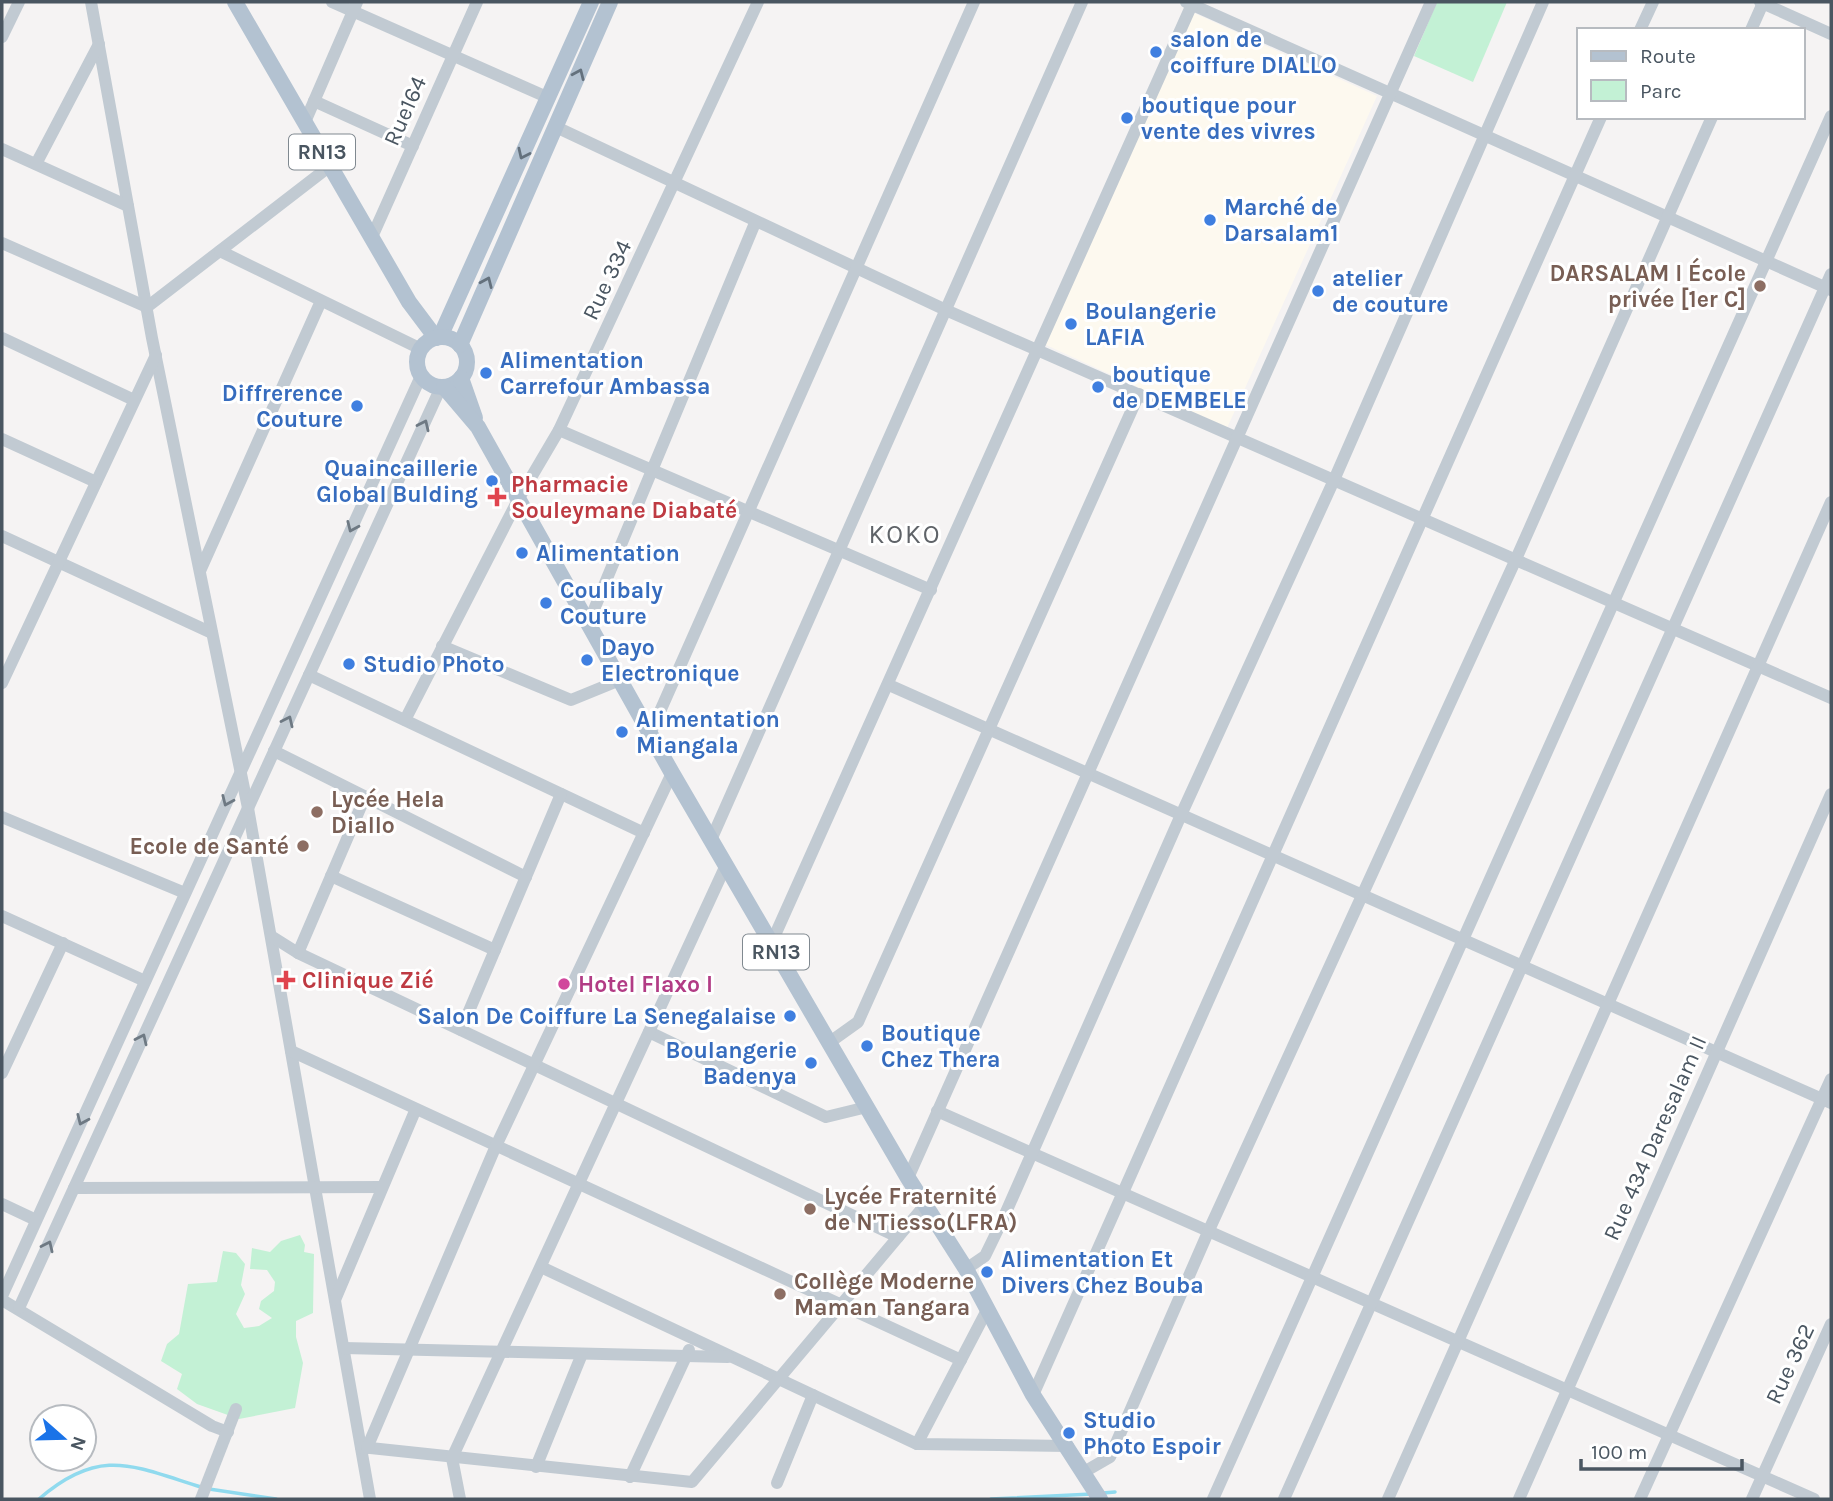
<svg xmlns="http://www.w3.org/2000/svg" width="1833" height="1501" viewBox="0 0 1833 1501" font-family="Karla,sans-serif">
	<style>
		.commercial { fill: #fdf9ef }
		.green { fill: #c3f1d5 }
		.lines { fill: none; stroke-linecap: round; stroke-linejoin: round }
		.stream { stroke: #90daee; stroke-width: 3.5 }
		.minor { stroke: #c1cad2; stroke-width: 12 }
		.major { stroke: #b3c2d1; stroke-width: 16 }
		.oneway { stroke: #64717d }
		.oneway2 { stroke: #6e7983 }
		.shop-dot { fill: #3f7fe0; stroke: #fff; stroke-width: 2.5 }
		.education-dot { fill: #8d6e63; stroke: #fff; stroke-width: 2.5 }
		.health-dot { fill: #e0444e; stroke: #fff; stroke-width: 2.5 }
		.hotel-dot { fill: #d1479c; stroke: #fff; stroke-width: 2.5 }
		.labels { text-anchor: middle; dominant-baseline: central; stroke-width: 6; stroke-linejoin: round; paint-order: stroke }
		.shield { fill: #fff; stroke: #808990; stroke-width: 2 }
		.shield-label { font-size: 21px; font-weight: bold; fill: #4a5661 }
		.shop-label { font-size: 23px; font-weight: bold; fill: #366cbe; stroke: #fff; text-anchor: start }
		.street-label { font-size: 23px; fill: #4a5661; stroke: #fff }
		.education-label { font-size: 23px; font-weight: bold; fill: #785e54; stroke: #fff; text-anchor: start }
		.health-label { font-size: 23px; font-weight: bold; fill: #be3a42; stroke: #fff; text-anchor: start }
		.hotel-label { font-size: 23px; font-weight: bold; fill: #b23c85; stroke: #fff; text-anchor: start }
		.quarter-label { font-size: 26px; letter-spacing: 2px; fill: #5f6368; stroke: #fff }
	</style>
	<rect width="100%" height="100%" fill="#f5f3f3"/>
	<polygon class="commercial" points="1194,13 1377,96 1227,428 1044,344"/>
	<g class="green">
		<polygon points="1437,2 1507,2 1473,82 1414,56"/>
		<polygon points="300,1235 305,1245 304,1252 314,1254 313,1313 296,1321 296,1337 303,1363 295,1408 239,1419 197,1404 177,1389 182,1374 161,1361 167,1344 179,1334 188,1284 217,1282 223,1251 236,1253 245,1264 241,1285 245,1294 236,1314 244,1328 259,1326 272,1318 259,1309 261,1301 274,1291 275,1282 267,1270 250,1269 252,1248 270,1252 281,1241"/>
	</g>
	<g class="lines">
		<g class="stream">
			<polyline points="209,1489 276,1499"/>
			<polyline points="1103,1493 1115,1492"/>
			<path d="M 39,1499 C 100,1446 133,1466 201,1487"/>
			<polyline points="991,1499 1092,1494"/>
		</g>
		<g class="minor">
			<polyline points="91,2 152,338 248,808 370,1499"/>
			<polyline points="332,2 549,98"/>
			<polyline points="1186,2 1831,290"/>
			<polyline points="1760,2 1831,34"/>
			<polyline points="1640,30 1653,2"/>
			<polyline points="1751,30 1763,3"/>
			<polyline points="2,37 19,2"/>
			<polyline points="314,101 413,146"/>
			<polyline points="305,122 357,2"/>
			<polyline points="556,127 948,311 1831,698"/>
			<polyline points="2,149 128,206"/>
			<polyline points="36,164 99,44"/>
			<polyline points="372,237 477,2"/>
			<polyline points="2,243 147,307 330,166"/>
			<polyline points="220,251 421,349"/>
			<polyline points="2,338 134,400"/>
			<polyline points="559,430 931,590"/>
			<polyline points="2,439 96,482"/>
			<polyline points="2,536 212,633"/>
			<polyline points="200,571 321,301"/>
			<polyline points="588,624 755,223"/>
			<polyline points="442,646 571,700 620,680"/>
			<polyline points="309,675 644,833"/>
			<polyline points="2,683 156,355"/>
			<polyline points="889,685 1831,1103"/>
			<polyline points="405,720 519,498 559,430 758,2"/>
			<polyline points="650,734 974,2"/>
			<polyline points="274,751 526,877"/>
			<polyline points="2,817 185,893"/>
			<polyline points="711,840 1082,2"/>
			<polyline points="331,876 495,950"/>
			<polyline points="2,916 145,981"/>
			<polyline points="271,936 298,953 898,1237"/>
			<polyline points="771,944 1193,2"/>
			<polyline points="298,953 365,797"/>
			<polyline points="461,1030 561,794"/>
			<polyline points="649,1032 826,1117 867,1107"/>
			<polyline points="830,1042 858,1022 1139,394"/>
			<polyline points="291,1051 961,1360"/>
			<polyline points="2,1073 63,943"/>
			<polyline points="937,1111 1814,1499"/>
			<polyline points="908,1178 1431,2"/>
			<polyline points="74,1188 382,1187"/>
			<polyline points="2,1204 36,1220"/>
			<polyline points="541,1267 917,1444 1068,1446"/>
			<polyline points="966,1269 985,1256 1003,1219 1181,815 1334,480 1543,2"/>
			<polyline points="2,1296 421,376"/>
			<polyline points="2,1300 212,1426 228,1432"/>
			<polyline points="335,1300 415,1111"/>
			<polyline points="19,1308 441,387"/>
			<polyline points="344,1348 728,1357"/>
			<polyline points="1033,1395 1601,117"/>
			<polyline points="917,1444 987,1310"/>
			<polyline points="361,1447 692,1482 925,1205"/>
			<polyline points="367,1448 495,1148 672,773"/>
			<polyline points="536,1467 582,1354"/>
			<polyline points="1084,1472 1110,1457 1209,1230 1516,559 1712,117"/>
			<polyline points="630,1477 689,1350"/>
			<polyline points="777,1483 813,1395"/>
			<polyline points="201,1499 236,1409"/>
			<polyline points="460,1499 452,1458 726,865"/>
			<polyline points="1213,1499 1831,116"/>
			<polyline points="1284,1499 1831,274"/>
			<polyline points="1388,1499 1831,502"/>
			<polyline points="1519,1499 1831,794"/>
			<polyline points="1640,1499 1831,1079"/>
			<polyline points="1752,1499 1831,1324"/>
		</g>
		<g class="major">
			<polyline points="235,2 409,302 436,338"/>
			<polyline points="440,337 591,2"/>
			<circle cx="442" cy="362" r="25"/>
			<polyline points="460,345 610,2"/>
			<polyline points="461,378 475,418"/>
			<polyline points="444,387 478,427 672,773 908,1178 966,1269 1033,1395 1100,1499"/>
		</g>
	</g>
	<defs><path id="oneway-chevron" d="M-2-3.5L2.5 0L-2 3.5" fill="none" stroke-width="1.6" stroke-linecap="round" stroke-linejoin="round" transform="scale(1.75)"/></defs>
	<g class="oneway">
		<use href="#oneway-chevron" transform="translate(579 74) rotate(-66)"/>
		<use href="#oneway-chevron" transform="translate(523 154) rotate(115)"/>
		<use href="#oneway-chevron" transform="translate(487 282) rotate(-66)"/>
	</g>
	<g class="oneway2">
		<use href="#oneway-chevron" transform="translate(424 425) rotate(-65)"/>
		<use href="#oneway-chevron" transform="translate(352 527) rotate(114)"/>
		<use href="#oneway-chevron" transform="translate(288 721) rotate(-65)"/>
		<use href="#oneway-chevron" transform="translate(227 801) rotate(114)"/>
		<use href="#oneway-chevron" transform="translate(142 1039) rotate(-65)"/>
		<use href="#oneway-chevron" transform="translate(82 1120) rotate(114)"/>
		<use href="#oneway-chevron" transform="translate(48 1246) rotate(-65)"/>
	</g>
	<g class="shop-dot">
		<circle cx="1156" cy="52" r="7"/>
		<circle cx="1127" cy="118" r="7"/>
		<circle cx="1210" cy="220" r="7"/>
		<circle cx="1318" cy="291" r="7"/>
		<circle cx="1071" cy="324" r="7"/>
		<circle cx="486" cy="373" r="7"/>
		<circle cx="1098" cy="387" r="7"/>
		<circle cx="357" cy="406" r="7"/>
		<circle cx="492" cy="481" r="7"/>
		<circle cx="522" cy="553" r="7"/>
		<circle cx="546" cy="603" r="7"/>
		<circle cx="587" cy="660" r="7"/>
		<circle cx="349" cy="664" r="7"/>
		<circle cx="622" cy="732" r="7"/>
		<circle cx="790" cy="1016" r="7"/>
		<circle cx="867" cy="1046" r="7"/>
		<circle cx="811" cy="1063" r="7"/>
		<circle cx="987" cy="1272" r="7"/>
		<circle cx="1069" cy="1433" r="7"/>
	</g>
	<g class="education-dot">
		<circle cx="1760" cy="286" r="7"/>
		<circle cx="317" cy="812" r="7"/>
		<circle cx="303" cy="846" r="7"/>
		<circle cx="810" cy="1209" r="7"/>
		<circle cx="780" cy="1294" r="7"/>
	</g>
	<g class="health-dot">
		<path d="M493.5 486.5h7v7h7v7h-7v7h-7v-7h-7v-7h7z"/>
		<path d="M282.5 969.5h7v7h7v7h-7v7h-7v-7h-7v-7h7z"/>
	</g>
	<circle class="hotel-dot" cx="564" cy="984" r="7"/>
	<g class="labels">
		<g class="shield">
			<rect x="289" y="134.5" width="66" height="35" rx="5"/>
			<rect x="743" y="934.5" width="66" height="35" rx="5"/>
		</g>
		<g class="shield-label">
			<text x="322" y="152">RN13</text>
			<text x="776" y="952">RN13</text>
		</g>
		<g class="shop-label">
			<text x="1170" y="39">salon de<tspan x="1170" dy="26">coiffure DIALLO</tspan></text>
			<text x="1141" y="105">boutique pour<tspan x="1141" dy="26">vente des vivres</tspan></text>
			<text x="1224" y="207">Marché de<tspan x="1224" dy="26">Darsalam1</tspan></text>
			<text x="1332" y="278">atelier<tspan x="1332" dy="26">de couture</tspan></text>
			<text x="1085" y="311">Boulangerie<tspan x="1085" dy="26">LAFIA</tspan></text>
			<text x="500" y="360">Alimentation<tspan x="500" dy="26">Carrefour Ambassa</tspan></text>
			<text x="1112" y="374">boutique<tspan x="1112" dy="26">de DEMBELE</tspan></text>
			<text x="343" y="393" text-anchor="end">Diffrerence<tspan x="343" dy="26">Couture</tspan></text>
			<text x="478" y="468" text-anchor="end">Quaincaillerie<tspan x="478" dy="26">Global Bulding</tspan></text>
			<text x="536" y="553">Alimentation</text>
			<text x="560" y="590">Coulibaly<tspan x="560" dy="26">Couture</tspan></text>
			<text x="601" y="647">Dayo<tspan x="601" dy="26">Electronique</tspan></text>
			<text x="363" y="664">Studio Photo</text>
			<text x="636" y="719">Alimentation<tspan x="636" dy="26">Miangala</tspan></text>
			<text x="776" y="1016" text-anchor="end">Salon De Coiffure La Senegalaise</text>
			<text x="881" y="1033">Boutique<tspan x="881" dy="26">Chez Thera</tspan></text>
			<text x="797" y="1050" text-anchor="end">Boulangerie<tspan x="797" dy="26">Badenya</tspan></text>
			<text x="1001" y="1259">Alimentation Et<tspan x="1001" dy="26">Divers Chez Bouba</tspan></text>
			<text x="1083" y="1420">Studio<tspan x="1083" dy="26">Photo Espoir</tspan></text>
		</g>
		<g class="street-label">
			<text transform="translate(405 111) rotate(-66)">Rue164</text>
			<text transform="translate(607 280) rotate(-65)">Rue 334</text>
			<text transform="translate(1655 1138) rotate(-66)">Rue 434 Daresalam II</text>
			<text transform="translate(1790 1364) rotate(-65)">Rue 362</text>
		</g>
		<g class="education-label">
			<text x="1746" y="273" text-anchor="end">DARSALAM I École<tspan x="1746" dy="26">privée [1er C]</tspan></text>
			<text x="331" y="799">Lycée Hela<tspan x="331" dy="26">Diallo</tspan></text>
			<text x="289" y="846" text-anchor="end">Ecole de Santé</text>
			<text x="824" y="1196">Lycée Fraternité<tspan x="824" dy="26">de N'Tiesso(LFRA)</tspan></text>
			<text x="794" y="1281">Collège Moderne<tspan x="794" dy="26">Maman Tangara</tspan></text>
		</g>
		<g class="health-label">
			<text x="511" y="484">Pharmacie<tspan x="511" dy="26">Souleymane Diabaté</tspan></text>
			<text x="302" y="980">Clinique Zié</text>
		</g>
		<g class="hotel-label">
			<text x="578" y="984">Hotel Flaxo I</text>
		</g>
		<g class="quarter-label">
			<text x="905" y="534">KOKO</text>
		</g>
	</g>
	<rect width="1833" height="1501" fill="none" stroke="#4a5661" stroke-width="7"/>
	<rect x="1577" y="28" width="228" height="91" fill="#ffffff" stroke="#b7bbc0" stroke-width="2"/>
	<rect x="1591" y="51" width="35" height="10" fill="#b3c2d1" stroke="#b7bbc0" stroke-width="2"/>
	<text x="1640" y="63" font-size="21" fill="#4a5661">Route</text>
	<rect x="1591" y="80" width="35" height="21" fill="#c3f1d5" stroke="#b7bbc0" stroke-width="2"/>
	<text x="1640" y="98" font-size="21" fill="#4a5661">Parc</text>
	<g transform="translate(63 1438) rotate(110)"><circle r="33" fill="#ffffff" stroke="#b7bbc0" stroke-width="2"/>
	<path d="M0-5L12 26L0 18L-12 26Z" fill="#1a73e8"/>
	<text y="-10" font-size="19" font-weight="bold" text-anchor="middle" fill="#4a5661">N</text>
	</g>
	<path d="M1581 1459v10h161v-10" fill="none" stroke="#4a5661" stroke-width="3.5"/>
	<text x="1591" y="1459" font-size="21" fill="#4a5661" stroke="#ffffff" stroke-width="5" paint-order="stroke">100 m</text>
</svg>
